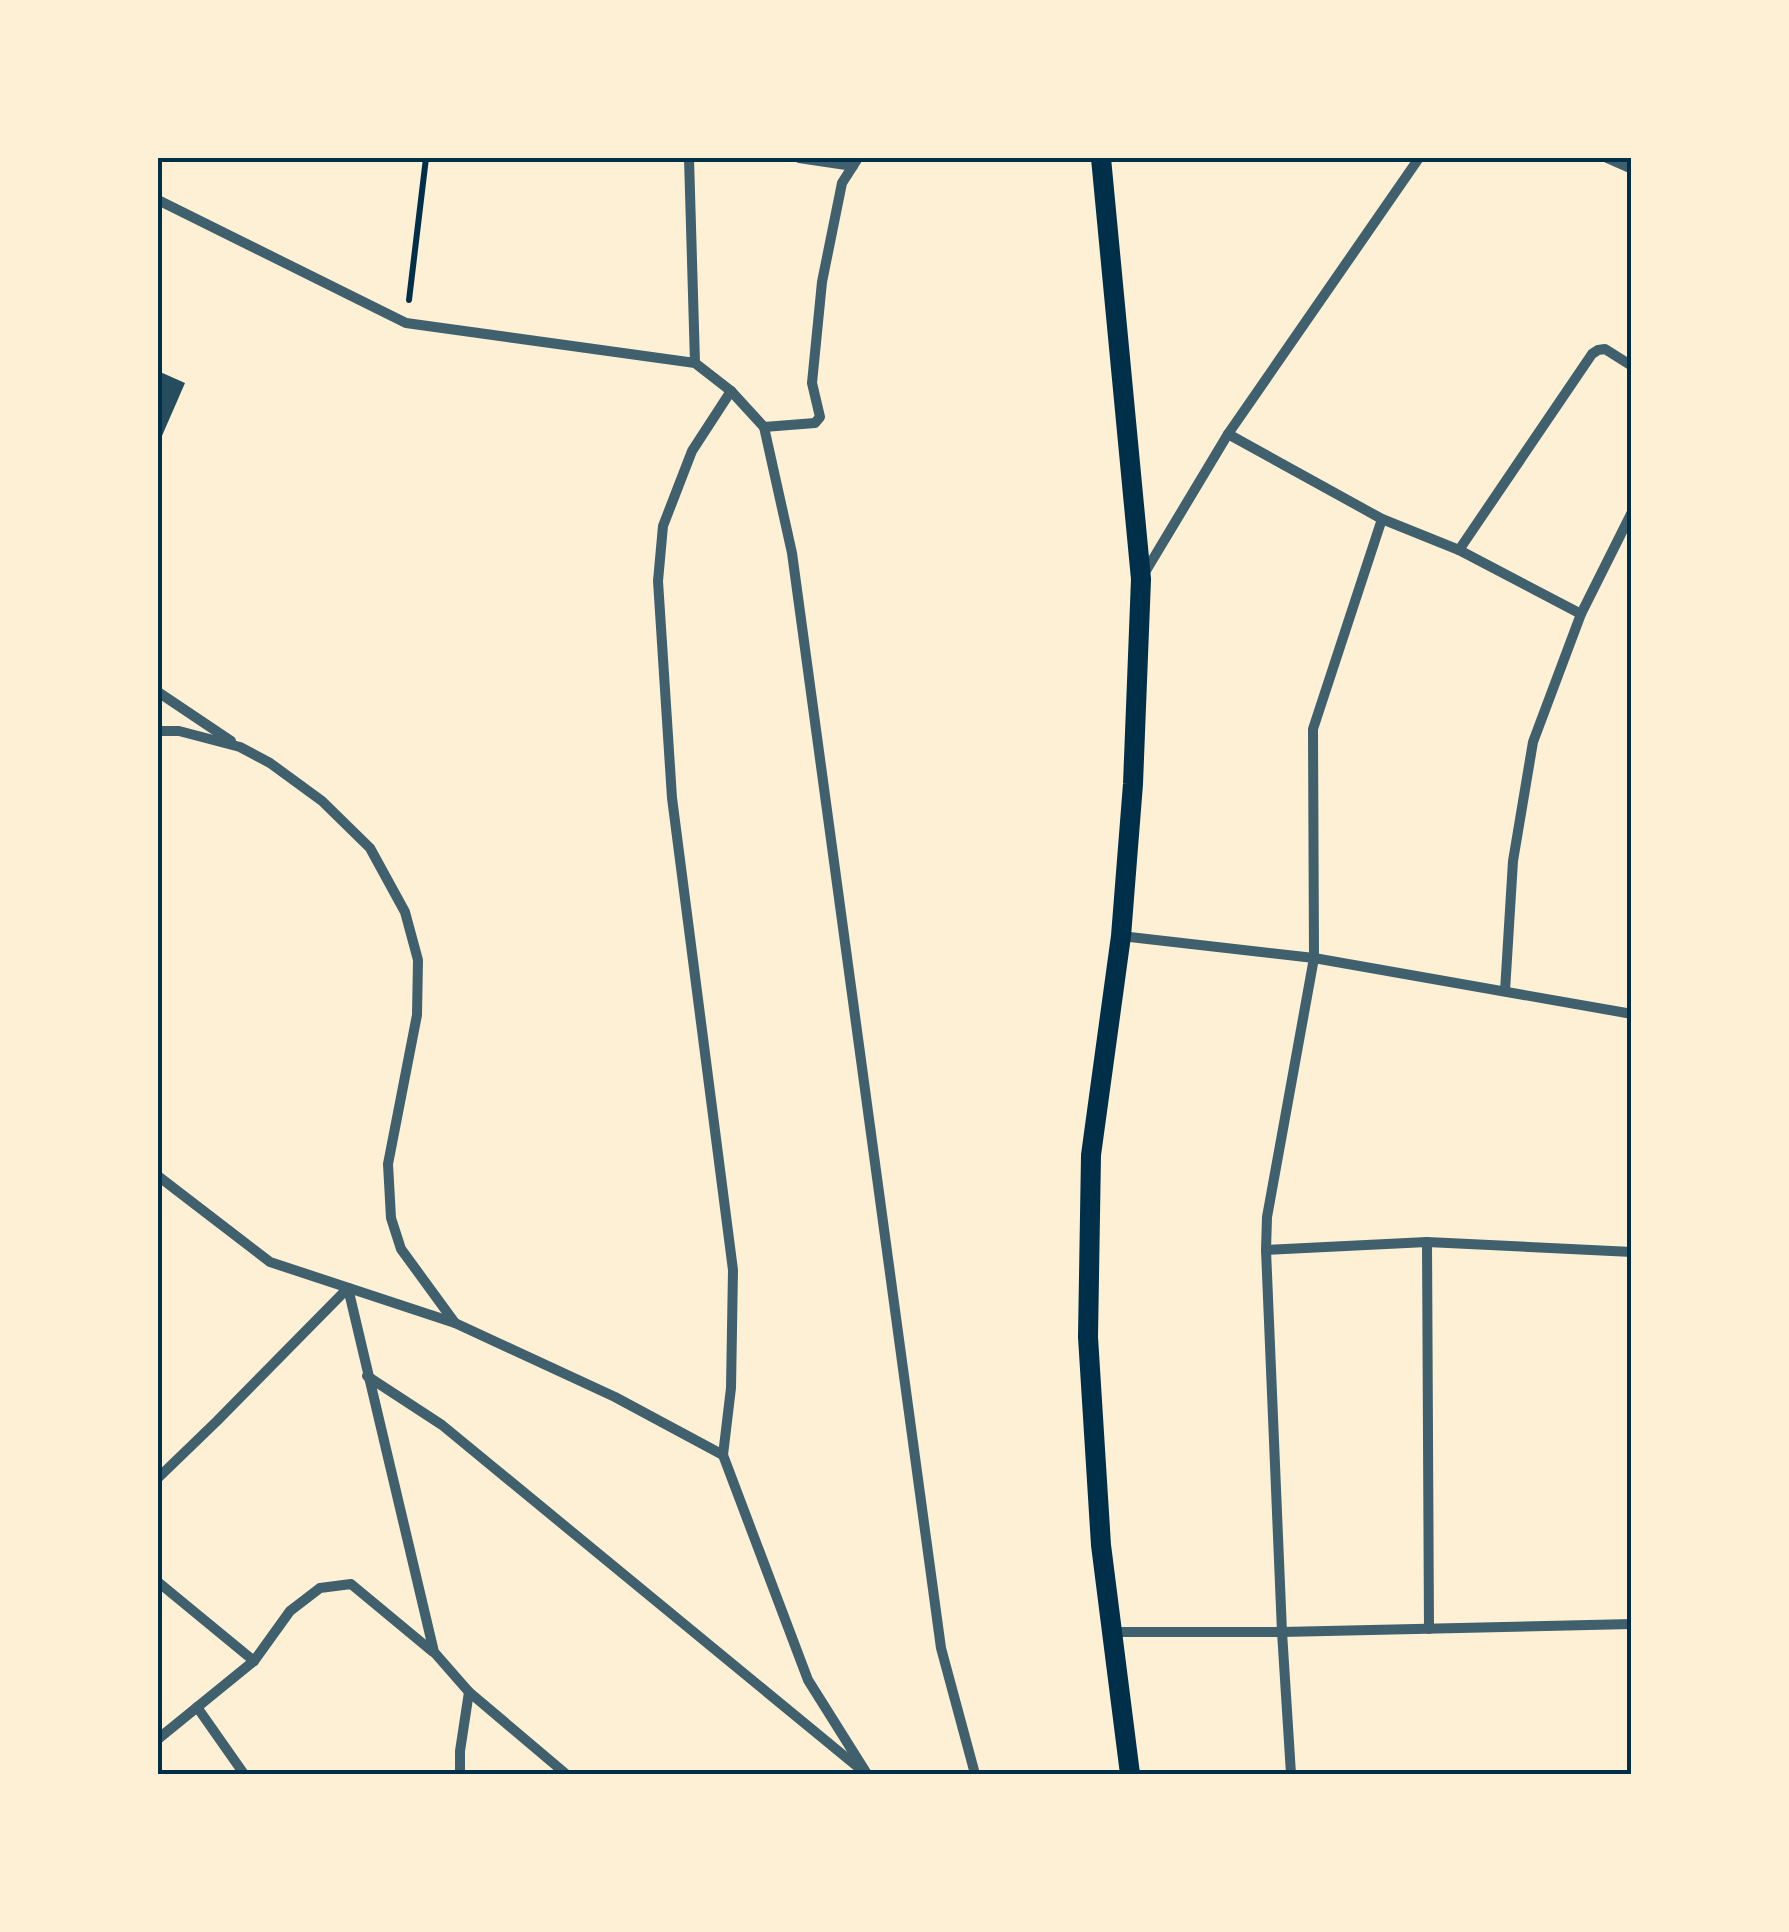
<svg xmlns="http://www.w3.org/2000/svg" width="1789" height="1932" viewBox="0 0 1789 1932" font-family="Lato,sans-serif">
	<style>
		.building { fill: #264d5e }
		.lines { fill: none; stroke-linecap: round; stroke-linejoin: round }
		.path { stroke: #003049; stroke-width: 6 }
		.minor { stroke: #3f606c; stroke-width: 10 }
		.secondary { stroke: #003049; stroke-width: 20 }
		.neatline { fill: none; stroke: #003049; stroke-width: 4 }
	</style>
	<rect width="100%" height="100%" fill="#fdf0d5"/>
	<polygon class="building" points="158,371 185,383 158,445"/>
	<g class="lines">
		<polyline class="path" points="409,300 426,158"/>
		<g class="minor">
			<polyline points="689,158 695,363"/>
			<polyline points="799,158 853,166"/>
			<polyline points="1607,158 1632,169"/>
			<polyline points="158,200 406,323 695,363 731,391 764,427 792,553 941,1648 975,1774"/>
			<polyline points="731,391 692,451 663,526 658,581 672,798 733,1270 731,1388 723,1455 808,1680 867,1774"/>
			<polyline points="764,427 815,423 820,417 812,383 822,282 842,183 858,158"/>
			<polyline points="1228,434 1382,519 1459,550 1581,614"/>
			<polyline points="1459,550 1592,354 1598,350 1605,349 1632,366"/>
			<polyline points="1144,574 1228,434 1419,158"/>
			<polyline points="158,692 231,741"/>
			<polyline points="158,731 179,731 240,747 270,763 322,801 370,848 405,912 418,960 417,1015 388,1164 391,1218 401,1249 455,1323"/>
			<polyline points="1121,936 1314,958 1632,1014"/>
			<polyline points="1505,991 1513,861 1533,742 1581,614 1632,512"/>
			<polyline points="158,1176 270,1262 455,1323 615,1397 723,1455"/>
			<polyline points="1427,1242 1429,1629"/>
			<polyline points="1266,1250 1427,1242 1632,1252"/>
			<polyline points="348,1288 434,1652 469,1692 566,1774"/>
			<polyline points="367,1376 442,1425 859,1768"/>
			<polyline points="158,1478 217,1421 348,1288"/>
			<polyline points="158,1582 254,1661"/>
			<polyline points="1113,1632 1282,1632 1632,1624"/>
			<polyline points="197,1707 244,1774"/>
			<polyline points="158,1739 254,1661 290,1611 320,1588 351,1584 433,1652"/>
			<polyline points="460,1774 460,1751 469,1692"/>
			<polyline points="1291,1774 1282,1632 1266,1250 1267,1217 1314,958 1313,729 1382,519"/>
		</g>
		<polyline class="secondary" points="1101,158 1141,579 1133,784 1121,936 1091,1155 1088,1337 1101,1545 1130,1774"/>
	</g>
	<rect width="1789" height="1932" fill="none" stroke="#fdf0d5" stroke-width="320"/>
	<rect x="160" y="160" width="1469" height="1612" class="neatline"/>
</svg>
